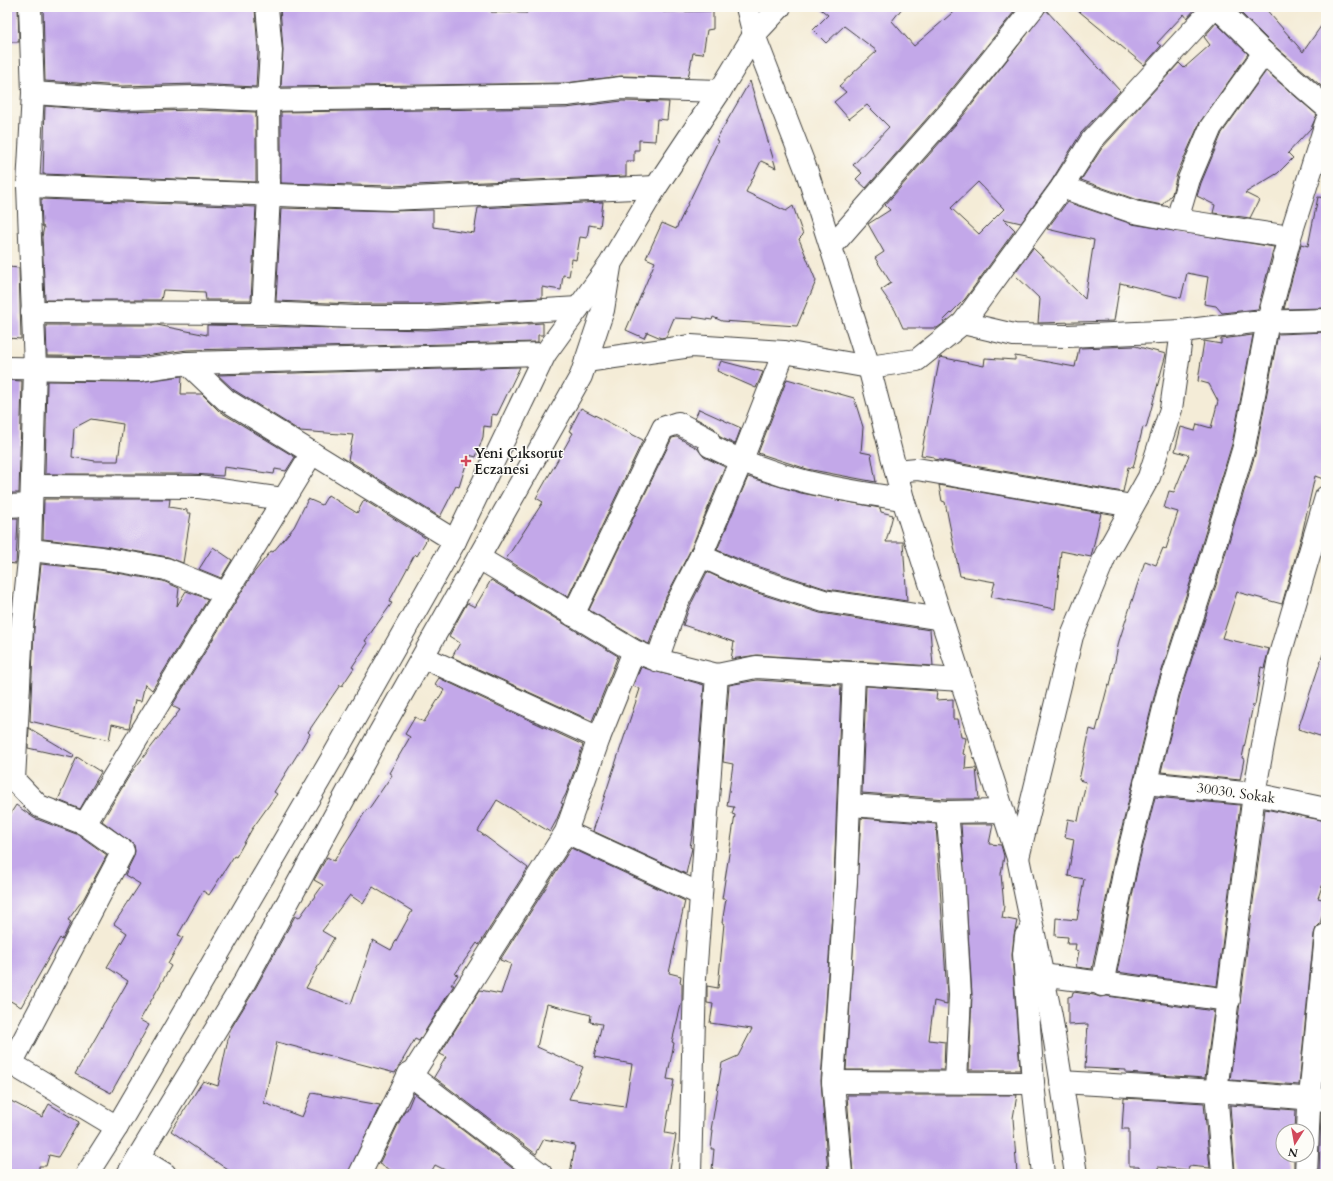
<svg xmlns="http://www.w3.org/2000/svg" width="1333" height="1181" viewBox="0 0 1333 1181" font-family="Cardo,serif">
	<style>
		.building { fill: #c3a8e9; fill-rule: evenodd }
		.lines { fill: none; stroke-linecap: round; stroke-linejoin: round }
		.minor-casing { stroke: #3c3b38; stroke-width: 24 }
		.tertiary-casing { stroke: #3c3b38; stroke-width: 24 }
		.minor { stroke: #fff; stroke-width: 22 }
		.tertiary { stroke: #fff; stroke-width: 22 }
		.poi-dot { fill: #d1495b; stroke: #fdfcf7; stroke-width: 1.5 }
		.labels { text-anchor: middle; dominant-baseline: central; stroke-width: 3; stroke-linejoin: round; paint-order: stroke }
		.poi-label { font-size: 14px; font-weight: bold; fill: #1c1c1c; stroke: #fdfcf7; text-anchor: start }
		.street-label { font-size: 14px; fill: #1c1c1c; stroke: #fdfcf7 }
	</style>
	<rect width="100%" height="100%" fill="#fdfcf7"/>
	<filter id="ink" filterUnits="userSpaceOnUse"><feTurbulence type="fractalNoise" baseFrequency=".025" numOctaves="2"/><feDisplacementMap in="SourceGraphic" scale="8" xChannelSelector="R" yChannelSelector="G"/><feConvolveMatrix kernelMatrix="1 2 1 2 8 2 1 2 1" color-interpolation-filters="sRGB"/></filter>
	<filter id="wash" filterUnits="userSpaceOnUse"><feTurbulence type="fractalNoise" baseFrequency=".012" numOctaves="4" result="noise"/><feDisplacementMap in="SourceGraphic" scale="16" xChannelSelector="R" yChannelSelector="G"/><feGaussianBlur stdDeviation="0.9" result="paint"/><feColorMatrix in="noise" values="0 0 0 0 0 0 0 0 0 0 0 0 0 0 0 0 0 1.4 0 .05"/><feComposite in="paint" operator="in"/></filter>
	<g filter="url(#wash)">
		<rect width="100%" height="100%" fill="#f4ecd7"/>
		<g id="blocks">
			<g class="building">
				<polygon points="7,7 18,7 19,42 7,42"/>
				<polygon points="43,7 255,8 258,51 256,87 195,84 122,86 45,81"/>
				<polygon points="280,7 491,7 491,12 527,13 526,10 543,9 543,7 663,7 663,12 713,11 713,29 707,30 703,54 693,53 688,78 621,76 565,83 281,87 283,50"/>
				<polygon points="818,7 903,7 892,21 914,46 959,7 1018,7 943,100 866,188 856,179 862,173 853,165 889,127 867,105 849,119 834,102 846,92 839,86 877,51 844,26 826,43 813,30 828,15"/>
				<polygon points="1074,7 1197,7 1187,18 1184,14 1157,43 1161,46 1144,65"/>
				<polygon points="1235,7 1264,7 1303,52 1326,19 1326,90 1272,44"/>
				<path d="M 1046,10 L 1120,91 L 1081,133 L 1052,180 L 1021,223 L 1004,219 L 1015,230 L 965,299 L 943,321 L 944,323 L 937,328 L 903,328 L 895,310 L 881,290 L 891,283 L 875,258 L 884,252 L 868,224 L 890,210 L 885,205 L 963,116 ZM 978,182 L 1004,209 L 979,234 L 951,208 Z"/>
				<polygon points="1216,23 1248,54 1200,122 1177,174 1172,194 1162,205 1137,200 1081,180 1102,148 1179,63 1184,68 1210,45 1204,37"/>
				<polygon points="1266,71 1317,115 1311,128 1288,153 1293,158 1278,173 1245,193 1259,200 1250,218 1213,213 1215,205 1197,196 1201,183 1222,133"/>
				<polygon points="750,81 776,168 761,161 746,192 786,211 793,206 803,235 799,239 816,281 797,326 722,321 713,317 712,320 693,317 693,319 674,318 666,337 661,338 647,332 644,338 626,330 655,262 646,258 662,223 676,229 718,141 716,140"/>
				<polygon points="622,101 669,102 667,120 657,119 655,141 639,140 639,150 634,150 634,161 626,161 626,176 391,186 281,183 281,112 566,108"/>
				<polygon points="45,106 122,112 195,110 256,112 256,182 43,174"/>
				<polygon points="1318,197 1326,198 1326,308 1284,309 1301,244 1308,246"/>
				<polygon points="41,199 256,207 251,300 206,300 205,292 163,290 161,300 45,300 42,237 44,227 42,226"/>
				<polygon points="603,202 600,227 589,225 587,238 580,237 576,260 572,259 569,276 563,275 561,290 542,287 542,298 427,304 355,304 276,301 281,208 391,211 433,210 433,227 474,233 478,208"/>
				<polygon points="1067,202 1132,224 1274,247 1258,309 1222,313 1216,306 1204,304 1208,277 1187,273 1181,298 1120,283 1114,321 1038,323 1040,299 1014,274 1033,248 1085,299 1094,240 1047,229"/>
				<polygon points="9,267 19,268 21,339 7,338 7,278"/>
				<polygon points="543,323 543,335 538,335 538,342 187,350 138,357 47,356 46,325 157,325 207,335 207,325 427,330"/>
				<polygon points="1326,332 1326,480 1315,476 1302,534 1282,604 1237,592 1222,638 1269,649 1264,668 1261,667 1255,705 1253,705 1242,758 1244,759 1240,780 1161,772 1180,695 1216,585 1256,451 1278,334"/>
				<polygon points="1253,335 1232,444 1192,577 1156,689 1114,860 1092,969 1076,967 1079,951 1075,950 1076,944 1067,944 1068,937 1055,936 1056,918 1077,920 1084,879 1068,876 1074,839 1065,837 1068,819 1078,821 1086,782 1079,780 1090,729 1096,731 1108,685 1110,686 1119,641 1145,561 1156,565 1163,548 1166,549 1178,512 1164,508 1169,491 1174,492 1189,455 1175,451 1181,427 1195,431 1197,424 1211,428 1218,401 1209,384 1198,381 1204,341 1221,344 1221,339"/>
				<polygon points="1135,346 1166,354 1146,428 1143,427 1133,468 1128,467 1123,492 934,459 934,457 921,455 940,357 984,366 985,358 1015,360 1015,356 1075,367 1079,348"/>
				<polygon points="721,361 763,372 756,388 717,371"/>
				<polygon points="520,367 497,415 492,414 491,427 484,426 483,437 476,457 469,455 459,487 456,486 440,517 348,460 353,435 300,431 234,390 218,375"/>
				<path d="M 182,376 L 181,394 L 202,394 L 219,411 L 295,457 L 286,471 L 275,469 L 274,474 L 224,467 L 223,476 L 192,474 L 45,474 L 47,381 L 139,382 ZM 91,419 L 123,424 L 118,461 L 95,461 L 72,457 L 74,428 Z"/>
				<polygon points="787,379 854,398 863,427 861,452 871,454 876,482 807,469 758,453"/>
				<polygon points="7,380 22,381 19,493 7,493"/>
				<polygon points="581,408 643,440 568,597 506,559 543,502 536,498 573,433 569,431"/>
				<polygon points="699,409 741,428 735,444 720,437 714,428 695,418"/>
				<polygon points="677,437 697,448 704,457 725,467 690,551 666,597 649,644 640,640 589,610 672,438"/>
				<polygon points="748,477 801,493 880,508 881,512 893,515 886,542 903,542 907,601 827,589 748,563 717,550"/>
				<polygon points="939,485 1101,513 1091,557 1061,551 1055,609 991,597 995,582 960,576 945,502 942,501"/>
				<polygon points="328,495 357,513 364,500 427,539 417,556 415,554 389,602 392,603 365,641 368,643 352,667 354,668 342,686 340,685 308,732 310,734 274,792 277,794 252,829 236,857 234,856 209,895 203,891 178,935 183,937 168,964 171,966 140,1020 149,1025 111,1093 75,1074 128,981 107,967 127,933 114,924 140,884 125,875 134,856 135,851 134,845 102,821 131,773 180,710 172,706 252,575 271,551 273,552 294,527 308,499 322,505"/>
				<polygon points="44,499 170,499 169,507 187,510 187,513 191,513 183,563 168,557 104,546 43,539"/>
				<polygon points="7,518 18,518 16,564 7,563"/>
				<polygon points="213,547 232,560 221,578 199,569"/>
				<polygon points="41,564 100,570 163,581 179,588 177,606 186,591 208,599 152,690 145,684 141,701 135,700 129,728 112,724 109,740 30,721 34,629"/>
				<polygon points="707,572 739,587 820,613 930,630 933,666 757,655 731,659 734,642 683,625 689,608"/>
				<polygon points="491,580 618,656 592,721 452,657 460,643 449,636 467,603 475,607"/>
				<polygon points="7,600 12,601 7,675"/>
				<polygon points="1323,654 1326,654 1326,738 1298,729"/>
				<polygon points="641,667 704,685 693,829 690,847 692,848 686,874 593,831 640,689 633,686"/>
				<path d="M 439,678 L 583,745 L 566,794 L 561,803 L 563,804 L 556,821 L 550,832 L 497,800 L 478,831 L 528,868 L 479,945 L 477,943 L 455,974 L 458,975 L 451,985 L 454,985 L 419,1041 L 415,1039 L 395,1073 L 277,1042 L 264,1103 L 302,1117 L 312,1093 L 380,1105 L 348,1174 L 234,1174 L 171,1131 L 203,1081 L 218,1086 L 230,1030 L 255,989 L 295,916 L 299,918 L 323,885 L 314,880 L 327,857 L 334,861 L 367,809 L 368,810 L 392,775 L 389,773 L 410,737 L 405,734 L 415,717 L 424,722 L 444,690 L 435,684 ZM 373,887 L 412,911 L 391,950 L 373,940 L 351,1004 L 306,988 L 334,938 L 322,931 L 350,895 L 363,904 Z"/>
				<polygon points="757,680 841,685 834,880 821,1081 828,1174 746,1174 712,1170 714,1149 711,1149 713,1130 711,1130 722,1063 738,1056 752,1029 710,1023 713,1004 707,1003 707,986 718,988 724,923 722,923 726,899 722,899 735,815 732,814 734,807 727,806 733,764 723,762 729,685"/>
				<polygon points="866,686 937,691 936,700 953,699 953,719 958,719 961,737 966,738 963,754 966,755 965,769 976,768 979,799 947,799 862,793"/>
				<polygon points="29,728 74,755 73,758 28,748"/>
				<polygon points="77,757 101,772 80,809 58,800"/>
				<polygon points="1155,797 1240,805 1217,986 1117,972 1138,866"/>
				<polygon points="16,805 34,818 79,835 107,855 84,898 68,920 71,922 62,940 60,938 21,1007 7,999 7,819"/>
				<polygon points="1265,809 1326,821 1326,875 1318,898 1326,900 1320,924 1316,928 1314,934 1299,1085 1230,1080"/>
				<polygon points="861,818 936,824 947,995 947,1004 934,1001 929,1040 945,1042 944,1070 846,1070"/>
				<polygon points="961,824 993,824 989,844 1001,845 1004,856 1001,874 1004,906 1002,918 1017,921 1014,935 1012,955 1020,1070 969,1070 972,994"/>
				<path d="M 571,848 L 685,901 L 669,973 L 681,976 L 680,983 L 682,983 L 682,1001 L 672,1042 L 674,1043 L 667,1079 L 674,1080 L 665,1133 L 676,1135 L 669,1174 L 570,1174 L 575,1145 L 544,1139 L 536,1154 L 434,1077 L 446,1057 L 440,1054 L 480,990 L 501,994 L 511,964 L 500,960 ZM 547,1004 L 591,1015 L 590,1022 L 602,1024 L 594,1057 L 632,1064 L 625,1107 L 569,1099 L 583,1067 L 537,1047 Z"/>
				<polygon points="1073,992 1094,995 1100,997 1107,996 1214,1011 1205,1078 1126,1073 1126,1070 1085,1068 1088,1024 1068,1025 1068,997 1072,996"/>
				<polygon points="414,1093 520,1174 453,1174 435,1165 430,1174 398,1174 379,1164 405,1110 407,1110"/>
				<polygon points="847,1095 1017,1095 1013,1118 1017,1174 853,1174"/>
				<polygon points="1124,1098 1204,1103 1210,1168 1189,1166 1188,1170 1158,1167 1158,1174 1139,1174 1139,1166 1129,1166 1129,1129 1122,1129"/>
				<polygon points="7,1099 42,1117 49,1104 79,1122 58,1157 49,1155 46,1166 39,1166 39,1174 7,1174"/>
				<polygon points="1230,1105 1296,1110 1295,1131 1283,1131 1283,1155 1294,1155 1294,1174 1235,1172"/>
				<polygon points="1321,1112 1326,1112 1326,1174 1319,1174"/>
			</g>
		</g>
	</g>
	<g filter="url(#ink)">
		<use href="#blocks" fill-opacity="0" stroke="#3c3b38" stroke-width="1"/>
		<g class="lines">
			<g class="minor-casing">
				<g id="minor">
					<polyline points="1217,7 1264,53 1326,107"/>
					<polyline points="754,35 807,172 869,367 903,499 1018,858 1051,1016 1076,1174"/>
					<polyline points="33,93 122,99 195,97 268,100 566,95 621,88 720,91"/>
					<polyline points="28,186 391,199 656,187"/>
					<polyline points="1062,187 1134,212 1177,220 1290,237"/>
					<polyline points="1177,220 1189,179 1211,127 1264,53"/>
					<polyline points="831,247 953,108 1034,7"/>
					<polyline points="32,312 263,313 355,317 427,317 578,308"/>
					<polyline points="263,313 269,195 268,100 271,51 267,7"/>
					<polyline points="963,323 1014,335 1067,336 1182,331 1253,322 1326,320"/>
					<polyline points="586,361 691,346 784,352 869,367 917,360 963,323 1062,187 1092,140 1214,7"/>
					<polyline points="187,363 226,400 455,541"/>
					<polyline points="896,471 917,469 1132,506"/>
					<polyline points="32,486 199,487 283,499"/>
					<polyline points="7,506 31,505"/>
					<polyline points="30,550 102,558 166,569 225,593"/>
					<polyline points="701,556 743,575 824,601 942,619"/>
					<polyline points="479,558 634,651 657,660 717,675 695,978 690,1174"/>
					<path d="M 573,615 L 663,428 L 678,423 L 708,439 L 710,446 C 775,479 832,489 903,499"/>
					<polyline points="423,657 599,738"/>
					<polyline points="657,660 677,603 701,556 741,462 784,352"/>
					<polyline points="717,675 756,667 961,680"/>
					<polyline points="1145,783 1254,794 1326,809"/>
					<polyline points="850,805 947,812 1002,811"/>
					<polyline points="947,812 953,875 960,995 956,1082"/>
					<polyline points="85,824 312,453"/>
					<polyline points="566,832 700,894"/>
					<polyline points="1018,858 1072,636 1106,554 1149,477 1171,409 1182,331"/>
					<polyline points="1026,936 1024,954 1033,1083 1043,1174"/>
					<polyline points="1042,975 1229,1000"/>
					<polyline points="1102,985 1126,863 1168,692 1204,581 1244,447 1268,321 1290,237 1326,123"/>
					<polyline points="7,1061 117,1127"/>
					<polyline points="11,1064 123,851 85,824 39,806 14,780 22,628 30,550 35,367 28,186 33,93 30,7"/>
					<polyline points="409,1074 541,1174"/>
					<polyline points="833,1082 1033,1083"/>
					<polyline points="1061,1082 1216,1091 1326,1100"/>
					<polyline points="139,1158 165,1174"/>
					<polyline points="360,1174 409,1074 415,1070 566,832 599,738 634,651"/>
					<polyline points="841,1174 833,1082 846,881 854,673"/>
					<polyline points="1223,1174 1216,1091 1254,794 1279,658 1326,497"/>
					<polyline points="1306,1174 1309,1107 1326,935"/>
				</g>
			</g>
			<g class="tertiary-casing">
				<g id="tertiary">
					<polyline points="747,7 754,35"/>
					<polyline points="7,368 139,370 187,363 545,354"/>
					<polyline points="87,1174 117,1127 334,755 455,541 545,354 610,264 656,187 720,91 754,35 780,7"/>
					<polyline points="128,1174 244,983 379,734 581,376 603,310 610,267"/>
				</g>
			</g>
			<use href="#minor" class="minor"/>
			<use href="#tertiary" class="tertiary"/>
		</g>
	</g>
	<path class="poi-dot" d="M464 455h4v4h4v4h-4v4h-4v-4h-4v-4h4z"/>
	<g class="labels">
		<g class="poi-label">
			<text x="474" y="453">Yeni Çıksorut<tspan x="474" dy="16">Eczanesi</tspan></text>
		</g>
		<g class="street-label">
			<text transform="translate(1236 793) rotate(8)">30030. Sokak</text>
		</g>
	</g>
	<rect width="1333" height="1181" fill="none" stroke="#fdfcf7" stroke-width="24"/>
	<g transform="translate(1295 1143) rotate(191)"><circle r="19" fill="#fdfcf7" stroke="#a3a29f"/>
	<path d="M0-3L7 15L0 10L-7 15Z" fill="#d1495b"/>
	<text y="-6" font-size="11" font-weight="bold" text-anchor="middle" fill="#1c1c1c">N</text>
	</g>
</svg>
